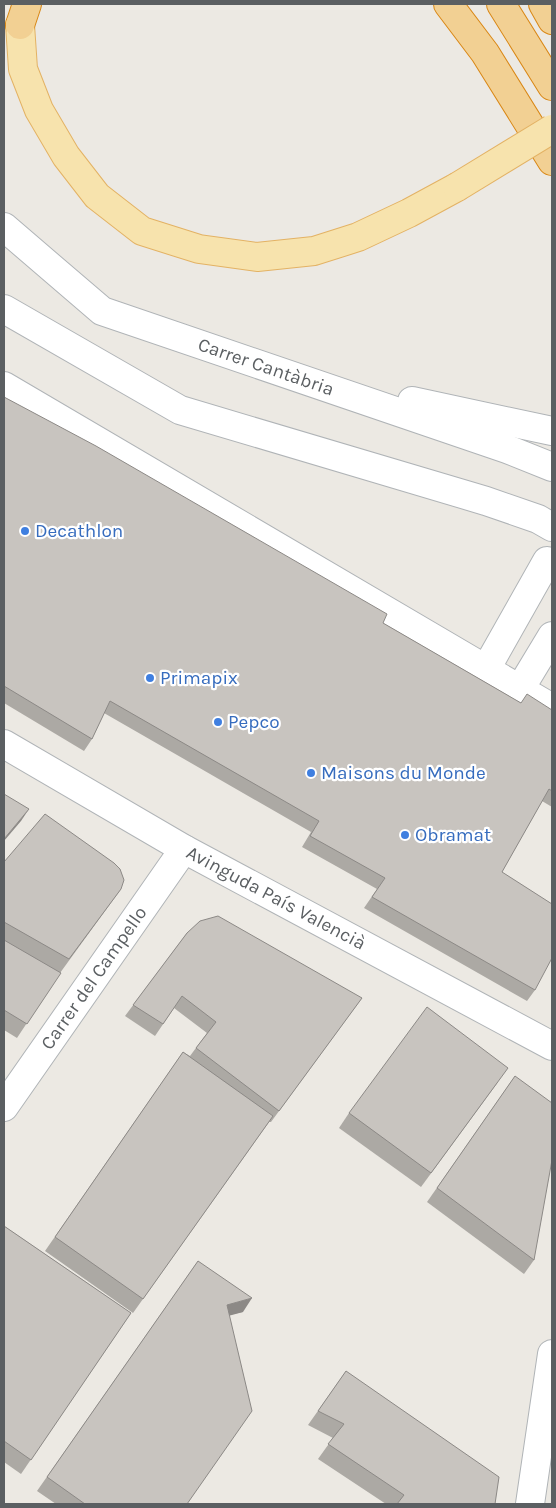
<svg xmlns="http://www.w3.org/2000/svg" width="556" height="1508" viewBox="0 0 556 1508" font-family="Karla,sans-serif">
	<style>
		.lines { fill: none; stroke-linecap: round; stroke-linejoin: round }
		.minor-casing { stroke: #b0b4b7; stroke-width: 30 }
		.major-casing { stroke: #e3b264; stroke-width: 30 }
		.highway-casing { stroke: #d98715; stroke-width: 30 }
		.minor { stroke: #fff; stroke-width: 28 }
		.major { stroke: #f7e3ad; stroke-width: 28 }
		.highway { stroke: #f2d093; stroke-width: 28 }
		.major-bridge-casing { stroke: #e3b264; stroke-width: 30; stroke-linecap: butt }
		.major-bridge { stroke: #f7e3ad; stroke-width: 28 }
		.wall { fill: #aca9a4 }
		.shaded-wall { fill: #8c8986 }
		.building { fill: #c8c4bf; stroke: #8c8986 }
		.shop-dot { fill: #3f7fe0; stroke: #fff; stroke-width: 2 }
		.labels { text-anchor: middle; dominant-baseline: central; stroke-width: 4.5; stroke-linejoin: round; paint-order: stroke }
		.street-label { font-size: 19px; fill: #5b5f62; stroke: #fff }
		.shop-label { font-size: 19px; fill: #366cbe; stroke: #fff; text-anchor: start }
	</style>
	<rect width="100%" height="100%" fill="#ece9e3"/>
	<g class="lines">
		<g class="minor-casing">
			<g id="minor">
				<polyline points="4,227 102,311 507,449 552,467"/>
				<polyline points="4,309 180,410 486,501 538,519 552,527"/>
				<polyline points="4,386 552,708"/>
				<polyline points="412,401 552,431"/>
				<polyline points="486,669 547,561"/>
				<polyline points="520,689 552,636"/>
				<polyline points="4,744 184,849 552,1046"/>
				<polyline points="4,1107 184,849"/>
				<polyline points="530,1504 552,1354"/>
			</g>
		</g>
		<g class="major-casing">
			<polyline id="major" points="20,25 23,69 39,110 66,156 97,196 142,231 199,249 257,257 314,251 358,237 409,213 457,187"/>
		</g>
		<g class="highway-casing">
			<g id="highway">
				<polyline points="448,4 485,53 552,161"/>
				<polyline points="501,4 552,86"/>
				<polyline points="543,4 552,20"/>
				<polyline points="20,25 27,4"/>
			</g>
		</g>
		<use href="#minor" class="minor"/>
		<use href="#major" class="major"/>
		<use href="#highway" class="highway"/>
		<g class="major-bridge-casing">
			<polyline id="major-bridge" points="457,187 552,129"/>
		</g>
		<use href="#major-bridge" class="major-bridge"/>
	</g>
	<g class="wall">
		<polygon points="4,397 383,623 521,703 552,710 552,807 542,801 502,872 535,990 527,1001 364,908 377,889 302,847 311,832 104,713 92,739 84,751 4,703"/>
		<polygon points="4,862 121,889 60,973 17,1038 4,1030"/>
		<polygon points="187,933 362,998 271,1122 269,1122 133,1313 45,1251 183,1052 190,1056 207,1033 174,1008 155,1036 125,1016"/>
		<polygon points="515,1076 534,1260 524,1274 427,1202"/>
		<polygon points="498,1082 421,1187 339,1128 349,1113"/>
		<polygon points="4,1226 131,1313 21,1474 4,1462"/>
		<polygon points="198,1261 243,1312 229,1315 187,1504 56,1504 37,1491"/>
		<polygon points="346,1371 495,1504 386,1504 318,1459 333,1438 308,1425"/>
	</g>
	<g class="shaded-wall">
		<polygon points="29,809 21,821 4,841 4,839"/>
		<polygon points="252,1298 243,1312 217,1319 227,1305"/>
	</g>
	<g class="building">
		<polygon points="4,397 96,446 387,614 383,623 521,703 527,694 552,710 552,791 549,789 502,872 552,904 552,958 535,990 372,897 385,878 310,836 319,821 110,701 92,739 4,686"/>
		<polygon points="4,794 29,809 4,839"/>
		<polygon points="45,814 114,863 120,869 124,880 121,889 69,959 4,922 4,862"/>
		<polygon points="218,916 362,998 279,1111 196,1048 216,1022 182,996 163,1024 133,1005 187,933 200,921"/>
		<polygon points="4,940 61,973 27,1024 4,1010"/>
		<polygon points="427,1007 508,1068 431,1173 349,1113"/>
		<polygon points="183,1052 273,1116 143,1299 55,1237"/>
		<polygon points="515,1076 552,1103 552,1160 534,1260 437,1188"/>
		<polygon points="4,1226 131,1313 31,1460 4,1441"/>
		<polygon points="198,1261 252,1298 227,1305 252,1411 187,1504 85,1504 47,1477"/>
		<polygon points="346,1371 499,1477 495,1504 397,1504 404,1495 328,1444 344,1424 318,1411"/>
	</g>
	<g class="shop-dot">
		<circle cx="25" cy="531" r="5"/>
		<circle cx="150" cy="678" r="5"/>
		<circle cx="218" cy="722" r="5"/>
		<circle cx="311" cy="773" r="5"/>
		<circle cx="405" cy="835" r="5"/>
	</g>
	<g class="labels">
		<g class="street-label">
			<text transform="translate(266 367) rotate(19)">Carrer Cantàbria</text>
			<text transform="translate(276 898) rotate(28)">Avinguda País Valencià</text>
			<text transform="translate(94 978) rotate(-55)">Carrer del Campello</text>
		</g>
		<g class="shop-label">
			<text x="35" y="531">Decathlon</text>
			<text x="160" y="678">Primapix</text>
			<text x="228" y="722">Pepco</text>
			<text x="321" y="773">Maisons du Monde</text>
			<text x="415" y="835">Obramat</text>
		</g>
	</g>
	<rect width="556" height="1508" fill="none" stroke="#5b5f62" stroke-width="10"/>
</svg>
